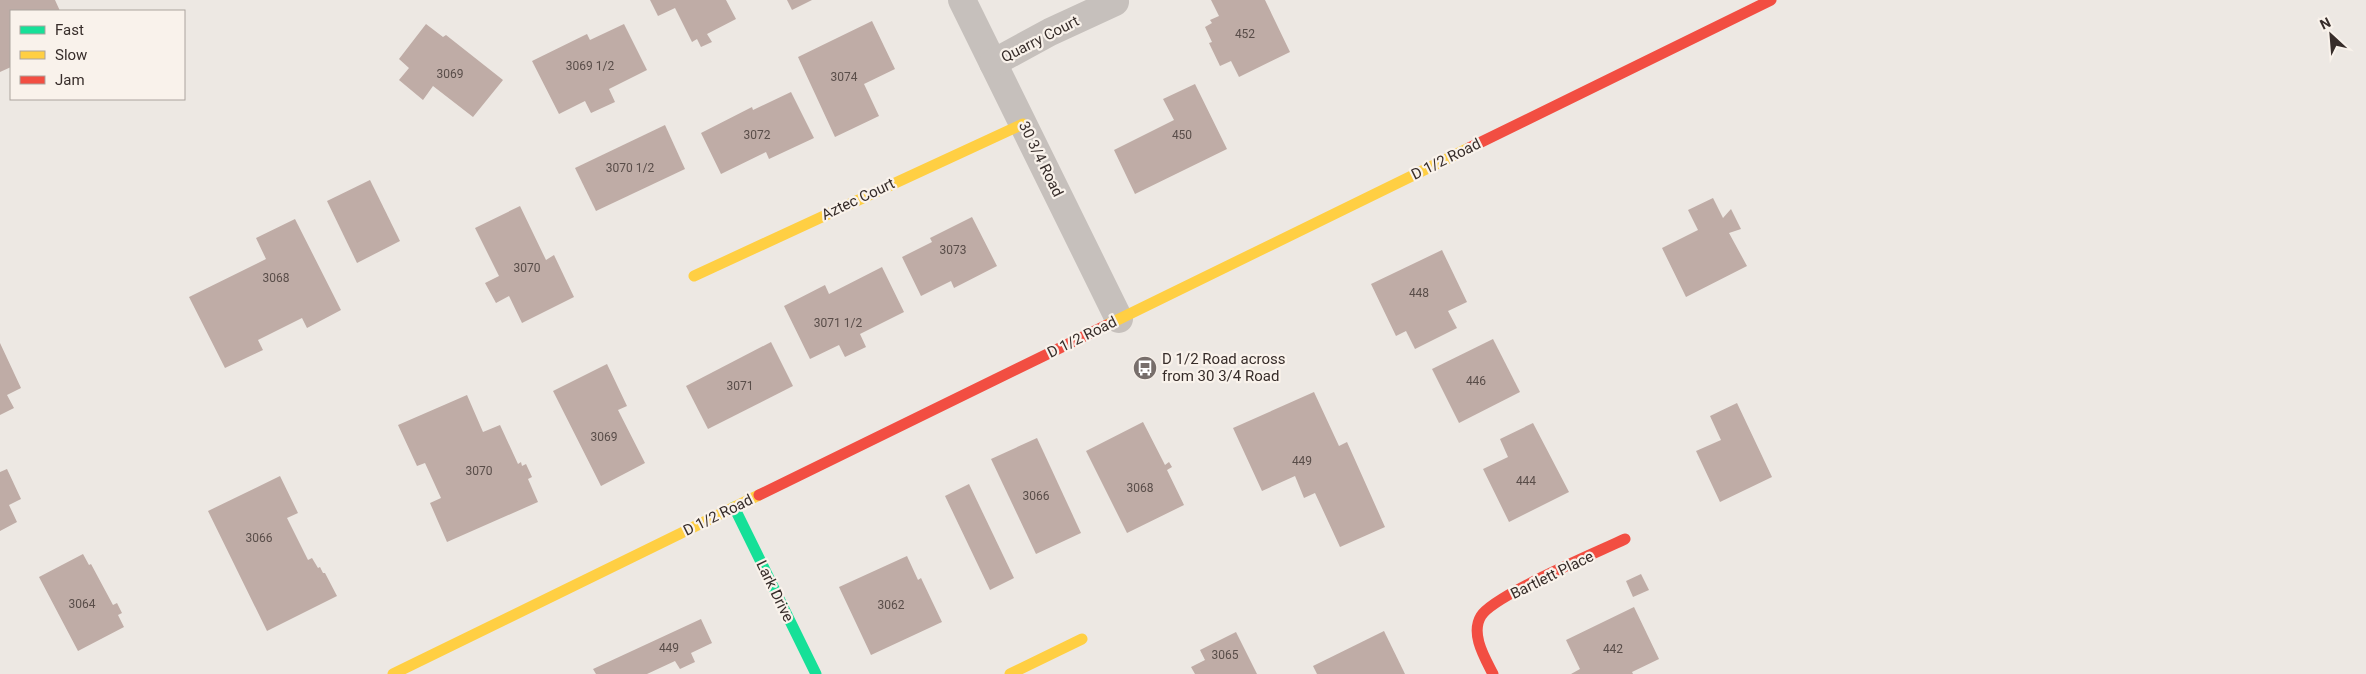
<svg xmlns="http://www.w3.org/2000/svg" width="2366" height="674" viewBox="0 0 2366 674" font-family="Roboto,sans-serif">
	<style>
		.building { fill: #bfaca6 }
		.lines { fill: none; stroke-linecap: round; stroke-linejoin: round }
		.street { stroke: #c6c0bc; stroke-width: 28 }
		.fast { stroke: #16e098; stroke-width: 11 }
		.slow { stroke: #ffcf43; stroke-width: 11 }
		.jam { stroke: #f24e42; stroke-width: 11 }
		.labels { text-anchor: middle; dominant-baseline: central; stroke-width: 4.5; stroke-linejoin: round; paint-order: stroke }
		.number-label { font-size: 12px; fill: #594d49 }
		.street-label { font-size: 15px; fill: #372d2a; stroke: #f9f2eb }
		.poi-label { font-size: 15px; fill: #372d2a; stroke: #f9f2eb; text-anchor: start }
	</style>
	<rect width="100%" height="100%" fill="#ede8e3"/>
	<g class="building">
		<polygon points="0,0 55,0 60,11 11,11 11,67 0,72"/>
		<polygon points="650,0 726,0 736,19 707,34 712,42 701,47 697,39 692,42 675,8 658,16"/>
		<polygon points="787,0 812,0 792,10"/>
		<polygon points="1211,0 1265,0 1290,52 1239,77 1231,61 1220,66 1209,43 1212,42 1205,27 1212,23 1210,20 1219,16"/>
		<polygon points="872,21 895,69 864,84 879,116 835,137 798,57"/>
		<polygon points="426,24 443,37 446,35 503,80 473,117 433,86 423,100 399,80 409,68 399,59"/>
		<polygon points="624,24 647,70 609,89 615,102 591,113 585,101 559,114 532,61 587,34 590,40"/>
		<polygon points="1195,84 1227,149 1135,194 1114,150 1174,120 1163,99"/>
		<polygon points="791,92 814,138 769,159 766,152 721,174 701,133 752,107 753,110"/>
		<polygon points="665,125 685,169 596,211 575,168"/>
		<polygon points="370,180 400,241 357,263 327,201"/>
		<polygon points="1713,198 1723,218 1731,209 1741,229 1729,233 1747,266 1686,297 1662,248 1698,230 1688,210"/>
		<polygon points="520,206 546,260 554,255 574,297 522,323 509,296 496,303 485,283 499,276 475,228"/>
		<polygon points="972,217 997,266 954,288 951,281 921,296 902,257 932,242 930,238"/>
		<polygon points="295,219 341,310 307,328 302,318 258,340 263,350 225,368 189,297 266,259 256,238"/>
		<polygon points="1442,250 1467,302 1448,311 1457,328 1415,349 1406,331 1396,336 1371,284"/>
		<polygon points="882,267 904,312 860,334 866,347 845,357 839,345 810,359 784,306 825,285 829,294"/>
		<polygon points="1493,339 1520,392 1459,423 1432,369"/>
		<polygon points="771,342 793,386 708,429 686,386"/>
		<polygon points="0,343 21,388 7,395 14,408 0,415"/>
		<polygon points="607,364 627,406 618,410 645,463 601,486 553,391"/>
		<polygon points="1314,392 1339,446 1347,442 1385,527 1340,547 1315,493 1304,498 1295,476 1262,491 1233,428"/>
		<polygon points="467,395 483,432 500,425 518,464 521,462 522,466 526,464 532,477 528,479 538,502 447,542 430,503 441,498 425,463 417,466 398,425"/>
		<polygon points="1737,403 1772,477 1720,502 1696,451 1721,440 1710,416"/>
		<polygon points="1143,422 1165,465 1169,462 1172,467 1167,470 1184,505 1127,533 1086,451"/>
		<polygon points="1533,423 1569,492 1509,522 1483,469 1508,457 1500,439"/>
		<polygon points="1037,438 1081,533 1036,554 991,459"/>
		<polygon points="7,469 21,499 9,505 17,522 0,531 0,472"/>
		<polygon points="280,476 298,513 287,518 308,560 312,558 318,568 320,567 323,573 325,573 337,596 267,631 208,511"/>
		<polygon points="969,484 1014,578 990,590 945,496"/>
		<polygon points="83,554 89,565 91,564 113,605 117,603 122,613 118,615 124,627 78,651 39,577"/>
		<polygon points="907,556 918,580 921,578 942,622 871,655 839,587"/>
		<polygon points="1641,574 1649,590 1633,597 1626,581"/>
		<polygon points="1634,607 1659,659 1632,672 1633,674 1571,674 1580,669 1566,640"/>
		<polygon points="701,619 712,643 691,653 695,662 680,669 675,661 647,674 596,674 593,669"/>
		<polygon points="1384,631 1405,674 1317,674 1313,666"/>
		<polygon points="1236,632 1257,674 1195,674 1191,667 1205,660 1200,650"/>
	</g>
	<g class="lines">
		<g class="street">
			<polyline points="962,0 1119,319"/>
			<polyline points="993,63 1050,32 1115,2"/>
		</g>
		<polyline class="fast" points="734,507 816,674"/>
		<g class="slow">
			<polyline points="694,276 1023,124"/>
			<polyline points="1107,325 1469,148"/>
			<polyline points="393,674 759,495"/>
			<polyline points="1010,674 1082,639"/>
		</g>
		<g class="jam">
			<polyline points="1469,148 1771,0"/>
			<polyline points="759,495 1107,325"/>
			<path d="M 1493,674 C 1485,658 1470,634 1481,616 C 1494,595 1598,552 1625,539"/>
		</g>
	</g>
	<defs>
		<g id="bus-disc" transform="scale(1.25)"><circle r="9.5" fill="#776e6b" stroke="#f9f2eb"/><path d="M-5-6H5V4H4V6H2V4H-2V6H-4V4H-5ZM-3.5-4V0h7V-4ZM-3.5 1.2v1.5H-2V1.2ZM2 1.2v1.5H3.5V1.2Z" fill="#fff"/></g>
	</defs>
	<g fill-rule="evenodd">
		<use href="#bus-disc" x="1145" y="368"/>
	</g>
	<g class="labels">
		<g class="number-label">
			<text x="1245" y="34">452</text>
			<text x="590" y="66">3069 1/2</text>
			<text x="450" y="74">3069</text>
			<text x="844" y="77">3074</text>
			<text x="757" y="135">3072</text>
			<text x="1182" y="135">450</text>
			<text x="630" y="168">3070 1/2</text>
			<text x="953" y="250">3073</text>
			<text x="527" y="268">3070</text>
			<text x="276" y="278">3068</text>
			<text x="1419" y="293">448</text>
			<text x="838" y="323">3071 1/2</text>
			<text x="1476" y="381">446</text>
			<text x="740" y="386">3071</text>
			<text x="604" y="437">3069</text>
			<text x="1302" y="461">449</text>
			<text x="479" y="471">3070</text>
			<text x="1526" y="481">444</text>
			<text x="1140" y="488">3068</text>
			<text x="1036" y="496">3066</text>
			<text x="259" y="538">3066</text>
			<text x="82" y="604">3064</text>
			<text x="891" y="605">3062</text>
			<text x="669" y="648">449</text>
			<text x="1613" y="649">442</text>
			<text x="1225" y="655">3065</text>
		</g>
		<g class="street-label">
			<text transform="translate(1040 39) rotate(-27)">Quarry Court</text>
			<text transform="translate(1041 159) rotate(64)">30 3/4 Road</text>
			<text transform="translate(1446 159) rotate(-26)">D 1/2 Road</text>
			<text transform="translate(858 199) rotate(-25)">Aztec Court</text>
			<text transform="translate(1082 337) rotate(-26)">D 1/2 Road</text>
			<text transform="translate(718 515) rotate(-26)">D 1/2 Road</text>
			<text transform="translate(1552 575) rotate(-26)">Bartlett Place</text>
			<text transform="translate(775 591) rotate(64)">Lark Drive</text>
		</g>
		<g class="poi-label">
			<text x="1162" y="359">D 1/2 Road across<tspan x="1162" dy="17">from 30 3/4 Road</tspan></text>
		</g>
	</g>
	<rect x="10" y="10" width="175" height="90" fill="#f9f2eb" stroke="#aba39e"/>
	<rect x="20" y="26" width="25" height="8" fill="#16e098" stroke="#aba39e"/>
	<text x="55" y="35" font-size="15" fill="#372d2a">Fast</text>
	<rect x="20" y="51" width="25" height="8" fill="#ffcf43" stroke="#aba39e"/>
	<text x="55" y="60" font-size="15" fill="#372d2a">Slow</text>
	<rect x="20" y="76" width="25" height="8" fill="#f24e42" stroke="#aba39e"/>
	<text x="55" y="85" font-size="15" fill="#372d2a">Jam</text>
	<g transform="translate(2331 35) rotate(334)" stroke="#f9f2eb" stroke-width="4" paint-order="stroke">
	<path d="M0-4L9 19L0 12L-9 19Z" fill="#372d2a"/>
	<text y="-8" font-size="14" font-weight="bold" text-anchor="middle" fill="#372d2a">N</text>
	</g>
</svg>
